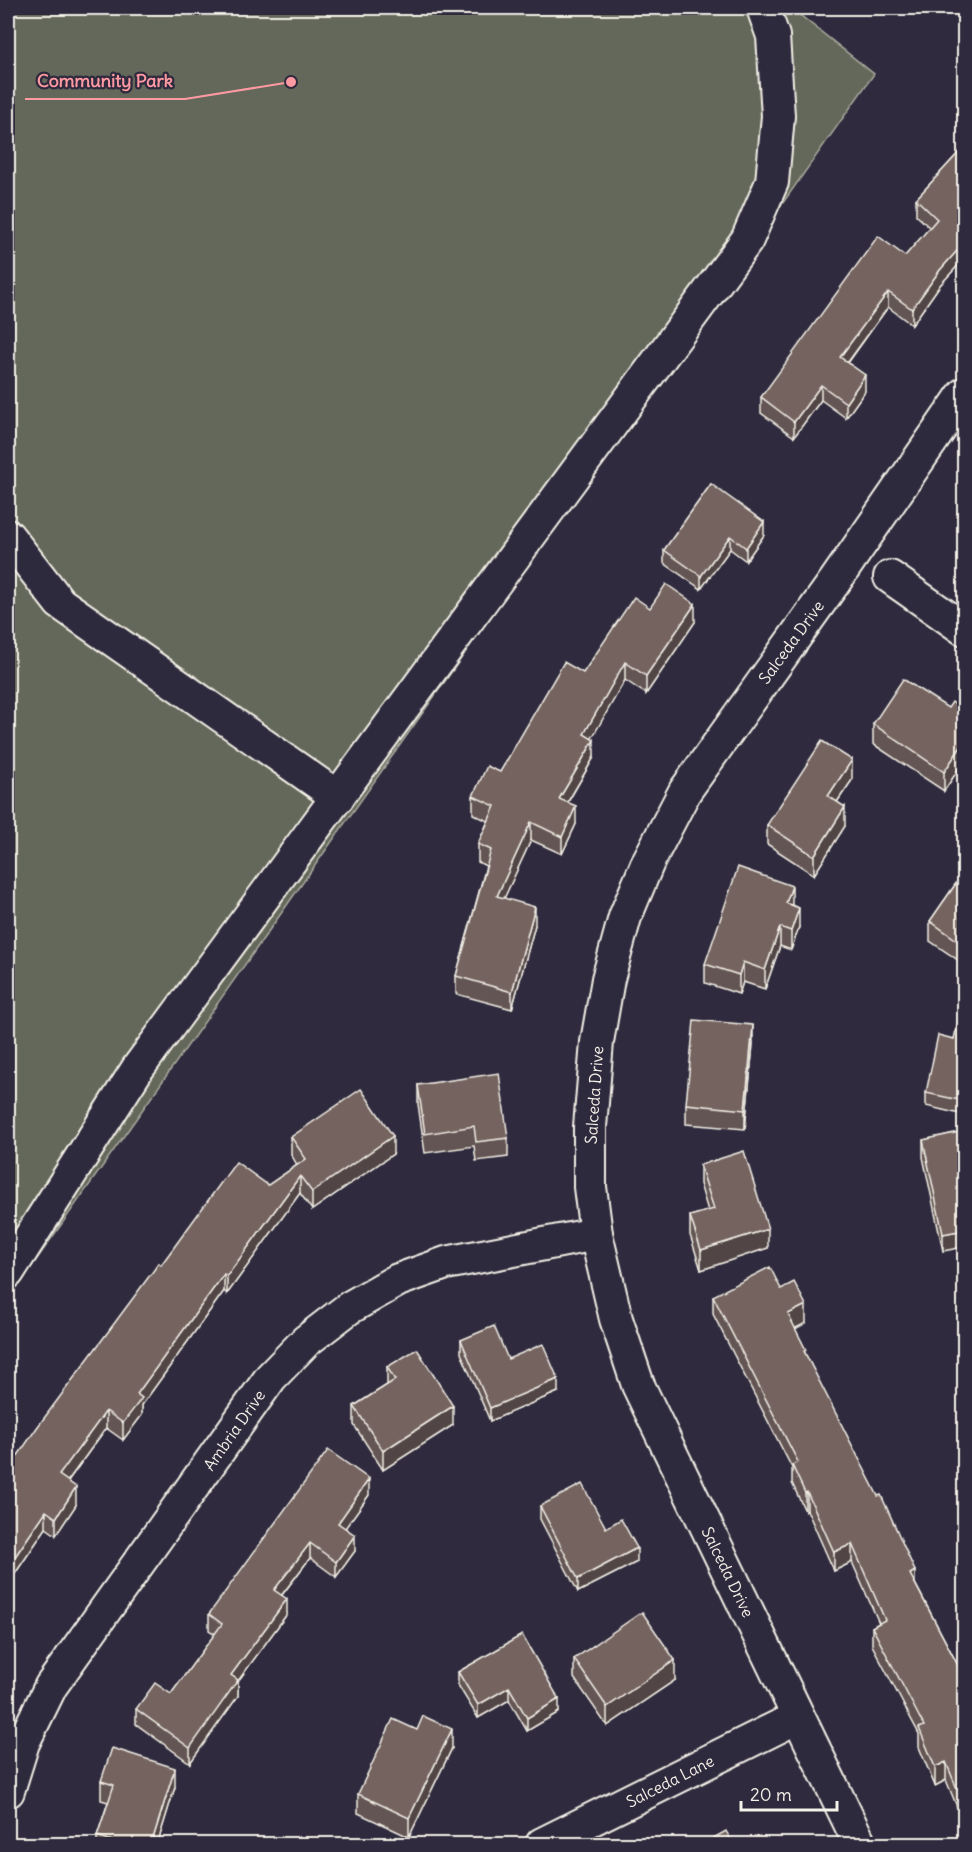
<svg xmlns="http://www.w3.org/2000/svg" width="972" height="1852" viewBox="0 0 972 1852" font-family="Delius,sans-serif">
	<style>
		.green { fill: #64685a; stroke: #acaca1; stroke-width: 1.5 }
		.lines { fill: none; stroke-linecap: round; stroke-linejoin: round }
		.minor-casing { stroke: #f4f1e8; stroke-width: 36 }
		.minor { stroke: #2f2a3d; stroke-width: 32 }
		.wall { fill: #645553; stroke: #f4f1e8; stroke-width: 1.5 }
		.shaded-wall { fill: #514544; stroke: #f4f1e8; stroke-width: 1.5 }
		.building { fill: #746361; stroke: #f4f1e8; stroke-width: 1.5 }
		.labels { text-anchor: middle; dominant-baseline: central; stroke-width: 4.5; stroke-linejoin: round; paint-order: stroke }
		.street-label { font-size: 16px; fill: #f4f1e8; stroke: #2f2a3d }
		.leader { fill: none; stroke: #ff9aa2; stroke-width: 2 }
		.callout-dot { fill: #ff9aa2; stroke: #2f2a3d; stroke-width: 2 }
		.callout-label { font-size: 18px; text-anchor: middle; font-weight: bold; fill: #ff9aa2; stroke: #2f2a3d; stroke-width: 4.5; stroke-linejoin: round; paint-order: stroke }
	</style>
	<rect width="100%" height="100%" fill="#2f2a3d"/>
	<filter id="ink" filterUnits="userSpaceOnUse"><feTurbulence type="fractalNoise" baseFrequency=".0167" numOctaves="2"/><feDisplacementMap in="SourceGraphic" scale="12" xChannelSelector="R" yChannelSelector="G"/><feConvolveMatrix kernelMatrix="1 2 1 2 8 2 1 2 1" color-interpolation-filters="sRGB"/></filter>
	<g filter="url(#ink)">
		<polygon class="green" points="8,8 791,8 874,74 8,1300"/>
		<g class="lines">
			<g class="minor-casing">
				<g id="minor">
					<polyline points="8,536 60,603 338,797"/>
					<polyline points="890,577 964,629"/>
					<polyline points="8,1272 138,1068 747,240 772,182 778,116 773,36 763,8"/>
					<polyline points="8,1791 23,1743 51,1686 271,1377 306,1341 349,1308 398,1280 446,1263 596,1234"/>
					<polyline points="542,1844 798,1717"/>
					<polyline points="860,1844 638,1385 616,1319 596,1234 590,1187 590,1127 597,1042 608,979 625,917 648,862 685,791 835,581 964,394"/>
				</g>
			</g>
			<use href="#minor" class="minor"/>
		</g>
		<g class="wall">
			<polygon points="964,147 964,259 940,285 912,325 888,307 848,363 865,391 846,418 821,400 794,437 761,413 761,397 905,256 930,228 916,215 916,199"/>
			<polygon points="711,484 764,535 746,561 730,549 701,589 664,563 664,550"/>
			<polygon points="650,608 695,622 646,694 625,680 591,738 594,757 568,802 576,824 562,854 531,840 504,898 535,925 512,1009 456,994 456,976 486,866 478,862 478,844 488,821 473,814 473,796 500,772 583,673"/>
			<polygon points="948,708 964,711 964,761 944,791 873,744 873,724"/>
			<polygon points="852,780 837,802 845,826 814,875 767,844 767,825"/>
			<polygon points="964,872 964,964 930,941 930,921"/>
			<polygon points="792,906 799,927 791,950 780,946 765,989 743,982 739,994 705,983 705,964"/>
			<polygon points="964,1010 964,1115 926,1106 926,1093 954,1039"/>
			<polygon points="753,1044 745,1129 686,1124 686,1104"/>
			<polygon points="418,1085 508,1138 508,1157 476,1161 474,1146 425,1153 418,1104"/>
			<polygon points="964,1131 943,1251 923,1157 923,1140"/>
			<polygon points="291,1137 393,1154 312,1210 300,1193 227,1294 224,1291 142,1405 142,1415 123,1440 106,1428 68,1481 76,1505 56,1535 46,1528 8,1584 161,1265 268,1185 297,1165 291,1154"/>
			<polygon points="700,1165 768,1248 701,1270 690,1235 690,1216 708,1211 700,1184"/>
			<polygon points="964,1285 964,1309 962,1303 962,1286"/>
			<polygon points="781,1289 806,1323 795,1329 806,1355 915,1583 964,1677 964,1824 946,1780 935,1786 919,1747 919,1734 872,1645 872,1627 879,1623 852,1562 834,1571 807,1510 805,1511 792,1483 792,1468 713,1314 713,1296"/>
			<polygon points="461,1340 508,1359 558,1392 490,1421 461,1353"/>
			<polygon points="387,1367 453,1425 383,1470 354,1425 354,1406 387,1385"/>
			<polygon points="369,1495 345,1528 355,1551 336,1577 310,1558 282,1595 287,1614 238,1681 238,1696 190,1763 136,1724 136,1709 171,1694 215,1634 209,1630 209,1614"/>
			<polygon points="540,1506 606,1528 637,1562 578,1592 540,1519"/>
			<polygon points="522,1635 559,1712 527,1731 509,1700 478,1718 458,1685 458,1672"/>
			<polygon points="574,1659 675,1680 607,1726 574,1678"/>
			<polygon points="417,1730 452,1748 409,1837 358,1813 358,1794"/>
			<polygon points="101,1781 175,1787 157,1845 97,1845 97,1836 108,1802 101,1800"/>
		</g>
		<g class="shaded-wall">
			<polygon points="964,243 964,259 940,285 912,325 912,309 940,270"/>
			<polygon points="888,292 888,307 840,373 840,357"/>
			<polygon points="865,375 865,391 846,418 846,403"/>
			<polygon points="821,385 821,400 794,437 794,422"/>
			<polygon points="764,522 764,535 746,561 746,548"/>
			<polygon points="730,536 730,549 701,589 701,576"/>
			<polygon points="695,604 695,622 646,694 646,676"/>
			<polygon points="625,662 625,680 584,752 584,734"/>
			<polygon points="594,740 594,757 559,817 559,799"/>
			<polygon points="964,742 964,761 944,791 944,772"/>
			<polygon points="852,760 852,780 828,815 828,796"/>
			<polygon points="576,806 576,824 562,854 562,837"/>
			<polygon points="845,807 845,826 814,875 814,856"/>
			<polygon points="531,822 531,840 497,914 497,896"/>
			<polygon points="792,886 792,905 786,922 786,903"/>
			<polygon points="535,907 535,925 512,1009 512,992"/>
			<polygon points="799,908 799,927 791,950 791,931"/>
			<polygon points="780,927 780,946 765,989 765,970"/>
			<polygon points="743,962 743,982 739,994 739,975"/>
			<polygon points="753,1025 753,1044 745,1129 745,1110"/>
			<polygon points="393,1136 393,1154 312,1210 312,1192"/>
			<polygon points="300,1176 300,1193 227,1294 227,1276"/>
			<polygon points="768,1229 768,1248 701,1270 701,1250"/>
			<polygon points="964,1230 964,1247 943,1251 943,1234"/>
			<polygon points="224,1274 224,1291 142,1405 142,1415 123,1440 123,1423 137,1394"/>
			<polygon points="806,1305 806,1323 788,1332 788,1314"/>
			<polygon points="558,1379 558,1392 490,1421 490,1408"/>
			<polygon points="453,1406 453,1425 383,1470 383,1451"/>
			<polygon points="106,1411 106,1428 59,1493 59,1475"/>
			<polygon points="369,1479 369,1495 338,1538 338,1523"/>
			<polygon points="76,1487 76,1505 56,1535 56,1518"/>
			<polygon points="807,1492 807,1510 805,1511 805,1493"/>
			<polygon points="46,1511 46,1528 8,1584 8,1567"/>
			<polygon points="355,1535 355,1551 336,1577 336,1562"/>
			<polygon points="310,1543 310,1558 274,1605 274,1590"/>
			<polygon points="852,1544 852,1562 834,1571 834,1552"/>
			<polygon points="637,1548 637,1562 578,1592 578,1579"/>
			<polygon points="915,1571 915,1590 910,1574"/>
			<polygon points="287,1599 287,1614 238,1681 238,1696 190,1763 190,1748 231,1675"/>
			<polygon points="675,1660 675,1680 607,1726 607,1707"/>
			<polygon points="509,1687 509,1700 478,1718 478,1705"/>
			<polygon points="559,1699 559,1712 527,1731 527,1718"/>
			<polygon points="452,1729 452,1748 409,1837 409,1818"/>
			<polygon points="946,1762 946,1780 935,1786 935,1767"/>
			<polygon points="175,1768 175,1787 157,1845 151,1845"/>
		</g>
		<g class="building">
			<polygon points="964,147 964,243 940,270 912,309 888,292 840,357 865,375 846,403 821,385 794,422 761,397 878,236 905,256 937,219 916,199"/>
			<polygon points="711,484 764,522 746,548 730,536 701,576 664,550"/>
			<polygon points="666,584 695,604 646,676 625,662 584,734 594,740 559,799 576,806 562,837 531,822 497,896 535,907 512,992 456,976 491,850 478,844 495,806 473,796 487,766 500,772 564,662 583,673 634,597 650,608"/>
			<polygon points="903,679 948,708 952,702 964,711 964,742 944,772 873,724"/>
			<polygon points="822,741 852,760 828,796 845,807 814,856 767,825"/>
			<polygon points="738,867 792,886 786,903 799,908 791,931 780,927 765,970 743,962 739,975 705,964"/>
			<polygon points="964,872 964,945 930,921"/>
			<polygon points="961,1009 964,1010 964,1101 926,1093 938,1035 954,1039"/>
			<polygon points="694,1020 753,1025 745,1110 686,1104"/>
			<polygon points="499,1073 508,1138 476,1142 474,1126 425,1134 418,1085"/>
			<polygon points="361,1089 393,1136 312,1192 300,1176 227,1276 224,1274 137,1394 142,1398 123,1423 106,1411 59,1475 76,1487 56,1518 46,1511 8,1567 8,1470 36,1429 159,1263 161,1265 236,1162 268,1185 306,1159 291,1137"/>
			<polygon points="964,1131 964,1230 943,1234 923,1140"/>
			<polygon points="744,1151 768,1229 701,1250 690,1216 714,1209 700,1165"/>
			<polygon points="770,1267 781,1289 794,1282 806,1305 788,1314 806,1350 804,1351 878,1496 881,1495 915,1571 910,1574 964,1677 964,1806 946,1762 935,1767 919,1728 924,1726 872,1627 885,1620 852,1544 834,1552 807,1492 805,1493 792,1465 798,1462 713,1296"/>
			<polygon points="494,1326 508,1359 543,1344 558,1379 490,1408 461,1340"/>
			<polygon points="417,1349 453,1406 383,1451 354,1406 395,1380 387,1367"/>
			<polygon points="328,1450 369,1479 338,1523 355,1535 336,1562 310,1543 274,1590 287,1599 231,1675 238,1680 190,1748 136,1709 155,1683 171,1694 222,1624 209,1614"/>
			<polygon points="582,1484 606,1528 621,1519 637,1548 578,1579 540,1506"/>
			<polygon points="642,1612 675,1660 607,1707 574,1659"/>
			<polygon points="522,1635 559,1699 527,1718 509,1687 478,1705 458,1672"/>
			<polygon points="423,1716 452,1729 409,1818 358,1794 393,1719 417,1730"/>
			<polygon points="112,1748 175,1768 151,1845 125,1845 97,1836 114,1785 101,1781"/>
			<polygon points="726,1831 734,1845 701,1845"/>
		</g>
	</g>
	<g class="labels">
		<g class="street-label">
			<text transform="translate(791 642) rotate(-54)">Salceda Drive</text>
			<text transform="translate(594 1095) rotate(-86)">Salceda Drive</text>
			<text transform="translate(234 1430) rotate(-55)">Ambria Drive</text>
			<text transform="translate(728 1572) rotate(64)">Salceda Drive</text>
			<text transform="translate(670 1781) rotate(-27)">Salceda Lane</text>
		</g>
	</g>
	<path class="leader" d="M291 82L185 99H25"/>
	<circle class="callout-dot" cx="291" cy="82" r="6"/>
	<g class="callout-label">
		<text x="105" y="87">Community Park</text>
	</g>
	<rect width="972" height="1852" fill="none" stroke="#2f2a3d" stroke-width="30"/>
	<rect x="15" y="15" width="942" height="1822" fill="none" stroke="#f4f1e8" stroke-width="2" filter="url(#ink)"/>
	<path d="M741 1801v9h96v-9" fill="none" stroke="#f4f1e8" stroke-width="3"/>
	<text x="750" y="1801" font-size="18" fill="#f4f1e8" stroke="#2f2a3d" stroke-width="4.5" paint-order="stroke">20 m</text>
</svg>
